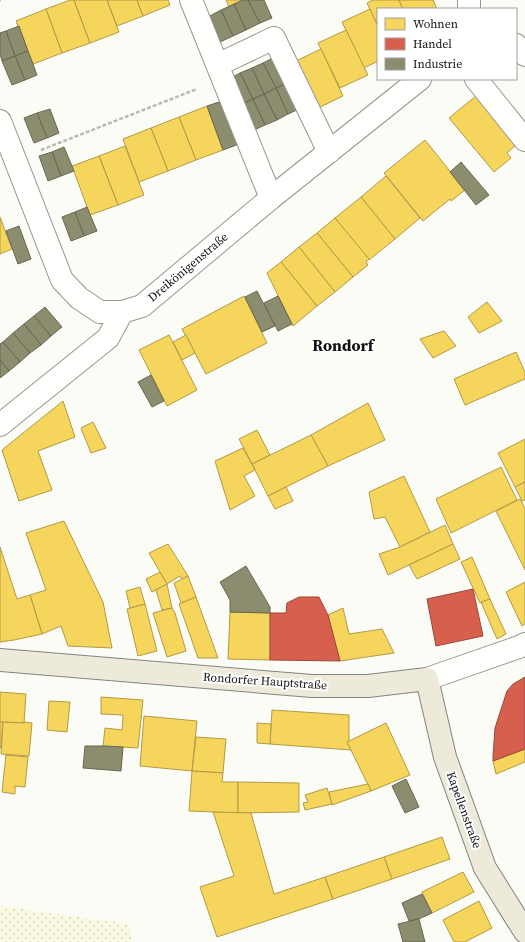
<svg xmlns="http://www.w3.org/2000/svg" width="525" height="942" viewBox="0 0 525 942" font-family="'Source Serif 4',serif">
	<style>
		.farmland { fill: url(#farmland-dots) }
		.homes { fill: #f6d55c; stroke: #b19a45 }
		.shops { fill: #d6604d; stroke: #9b483b }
		.industry { fill: #8c8c6e; stroke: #676752 }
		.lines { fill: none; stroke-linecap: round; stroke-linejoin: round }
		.minor-casing { stroke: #969694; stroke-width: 24 }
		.major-casing { stroke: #848481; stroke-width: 24 }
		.path { stroke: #b9b9b8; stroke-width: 2.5; stroke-dasharray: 4 2; stroke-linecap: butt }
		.minor { stroke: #fffffe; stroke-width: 22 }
		.major { stroke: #eeeada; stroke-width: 22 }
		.labels { text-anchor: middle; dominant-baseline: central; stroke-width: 4; stroke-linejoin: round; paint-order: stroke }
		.street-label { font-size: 12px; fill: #101010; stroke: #fff }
		.district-label { font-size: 16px; font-weight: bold; fill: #101010; stroke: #fff }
	</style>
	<defs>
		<pattern id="farmland-dots" width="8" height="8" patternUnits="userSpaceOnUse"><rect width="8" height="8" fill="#faf9e1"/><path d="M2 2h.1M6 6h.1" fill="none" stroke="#d5d4c0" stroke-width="1.8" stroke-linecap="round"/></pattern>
	</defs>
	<rect width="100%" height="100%" fill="#fcfcf6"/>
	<polygon class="farmland" points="0,906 129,924 132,942 0,942"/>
	<g class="homes">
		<polygon points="70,0 74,0 90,43 62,53 46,9"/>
		<polygon points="74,0 107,0 119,32 90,43"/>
		<polygon points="107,0 137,0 143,16 117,26"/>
		<polygon points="137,0 168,0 170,5 143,16"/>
		<polygon points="226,0 243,0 229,7"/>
		<polygon points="373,0 399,0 403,9 378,9 378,27 367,3"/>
		<polygon points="399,0 433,0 437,9 403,9"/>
		<polygon points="46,9 62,53 33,64 16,21"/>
		<polygon points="370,9 378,27 378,61 364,68 342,22"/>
		<polygon points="346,30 368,75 340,88 318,43"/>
		<polygon points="321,49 343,96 316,109 294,62"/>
		<polygon points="476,96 516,145 507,153 511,158 494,172 449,118"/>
		<polygon points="207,106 223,150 196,160 179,117"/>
		<polygon points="179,117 196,160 168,171 151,128"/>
		<polygon points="151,128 168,171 139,182 123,139"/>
		<polygon points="425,140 465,190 451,201 450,199 423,221 384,173"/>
		<polygon points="125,146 144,195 118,205 99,156"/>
		<polygon points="99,156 118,205 90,215 72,166"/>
		<polygon points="386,176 420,218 395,239 361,197"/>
		<polygon points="361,197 395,239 369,260 335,218"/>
		<polygon points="0,217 12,249 0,254"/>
		<polygon points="335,218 369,259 366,262 368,265 353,277 317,233"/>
		<polygon points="317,233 353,277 335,292 299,247"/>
		<polygon points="299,247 335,292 317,306 281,262"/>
		<polygon points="281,262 317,306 293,326 267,273"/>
		<polygon points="244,296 267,343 206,374 182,329"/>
		<polygon points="487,302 502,321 479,333 468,317"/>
		<polygon points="444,331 456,346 433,358 420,339"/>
		<polygon points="169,335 197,390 167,406 139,350"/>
		<polygon points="186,335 195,353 182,360 173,342"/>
		<polygon points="516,352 525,372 525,379 465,405 454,379"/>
		<polygon points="63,401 75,437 38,451 52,490 19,501 2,450"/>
		<polygon points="368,403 385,440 328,466 311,435"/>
		<polygon points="93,422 106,448 91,453 81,428"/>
		<polygon points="257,430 270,455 252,464 239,439"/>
		<polygon points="311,435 328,466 268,496 252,464"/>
		<polygon points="525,439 525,482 515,487 498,453"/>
		<polygon points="243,448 255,470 244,476 255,496 230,510 215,461"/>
		<polygon points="501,467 517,500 451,533 436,499"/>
		<polygon points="404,476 430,532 400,547 385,517 374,519 369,492"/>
		<polygon points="525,482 525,500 522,501 515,487"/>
		<polygon points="286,487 293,501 275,509 268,496"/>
		<polygon points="520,499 525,508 525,570 496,511"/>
		<polygon points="64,521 103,602 112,648 68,646 61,626 42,634 30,595 46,590 26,533"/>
		<polygon points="445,525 453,544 388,575 379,554 400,547"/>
		<polygon points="168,544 188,576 182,579 180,576 167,584 149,553"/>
		<polygon points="453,544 460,559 417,579 409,565"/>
		<polygon points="0,547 17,599 30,595 42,634 14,640 0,642"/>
		<polygon points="472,557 490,599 480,603 461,562"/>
		<polygon points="160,572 167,584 152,592 146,579"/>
		<polygon points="188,576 196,597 181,603 174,583"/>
		<polygon points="525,582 525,624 522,626 506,592"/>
		<polygon points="167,584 172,608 162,610 156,590"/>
		<polygon points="140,587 145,604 130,608 126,591"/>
		<polygon points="196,597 218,658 198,658 179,604"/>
		<polygon points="490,599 506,634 497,639 481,602"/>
		<polygon points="145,604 157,651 138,656 127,609"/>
		<polygon points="172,608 175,613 186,651 167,657 153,613"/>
		<polygon points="343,608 349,634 382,629 394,653 340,661 328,615"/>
		<polygon points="230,612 270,613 270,660 228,659"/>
		<polygon points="0,692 26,694 24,723 0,722"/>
		<polygon points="101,697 143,700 138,748 103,746 105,728 122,730 123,715 101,714"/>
		<polygon points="49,701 70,702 67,732 47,730"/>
		<polygon points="272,710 349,715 349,741 347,742 351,750 270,744"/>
		<polygon points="144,716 197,721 192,771 140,766"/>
		<polygon points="0,722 3,722 1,748 0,748"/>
		<polygon points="3,722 24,723 24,722 32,723 29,756 1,754"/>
		<polygon points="257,723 271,724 270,744 257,743"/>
		<polygon points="386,723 410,775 371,791 347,742"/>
		<polygon points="196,737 226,739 223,773 192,771"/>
		<polygon points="525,749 525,762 496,774 493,761"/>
		<polygon points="6,755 28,757 25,787 15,786 15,794 2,792"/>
		<polygon points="192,771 223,773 222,782 238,782 238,813 189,811"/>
		<polygon points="238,782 299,783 299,812 238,813"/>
		<polygon points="368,784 371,791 332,805 329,792"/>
		<polygon points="327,788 332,804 305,810 303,803 308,802 305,795"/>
		<polygon points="213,812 251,813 274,894 325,877 333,899 217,937 200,887 234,876"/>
		<polygon points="442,837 450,859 392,879 384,857"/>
		<polygon points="384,857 392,879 333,899 325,877"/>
		<polygon points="463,872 474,892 432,913 422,892"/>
		<polygon points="479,901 492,928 465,942 454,942 443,920"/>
	</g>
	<g class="shops">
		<polygon points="473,589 483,636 436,646 427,599"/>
		<polygon points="299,597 319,597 328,615 340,661 270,660 270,613 286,613 287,603"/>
		<polygon points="525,677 525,749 493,761 493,757 495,728 507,691 513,684"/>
	</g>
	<g class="industry">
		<polygon points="243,0 248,0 260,23 246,30 234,4"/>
		<polygon points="248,0 264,0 272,18 260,23"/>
		<polygon points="234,4 246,30 233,36 221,10"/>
		<polygon points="221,10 233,36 220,42 208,17"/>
		<polygon points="19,26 28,51 15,56 6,31"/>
		<polygon points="6,31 15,56 2,61 0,54 0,33"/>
		<polygon points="28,51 37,75 25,80 15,56"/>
		<polygon points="15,56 25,80 12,85 2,61"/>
		<polygon points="275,57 287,83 276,88 263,63"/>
		<polygon points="263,63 276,88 264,94 252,68"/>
		<polygon points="252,68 264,94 253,99 240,73"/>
		<polygon points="240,73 253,99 241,104 229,79"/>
		<polygon points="287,83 299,109 288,114 276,88"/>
		<polygon points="276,88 288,114 277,120 264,94"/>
		<polygon points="264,94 277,120 265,125 253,99"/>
		<polygon points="253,99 265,125 254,130 241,104"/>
		<polygon points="222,101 239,144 223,150 207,106"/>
		<polygon points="50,109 59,133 47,138 37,113"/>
		<polygon points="37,113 47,138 34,143 24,118"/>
		<polygon points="64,147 74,171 61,176 52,152"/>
		<polygon points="52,152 61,176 48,181 39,156"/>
		<polygon points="461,162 489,195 476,205 450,172"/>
		<polygon points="87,207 97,231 84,236 75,212"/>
		<polygon points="75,212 84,236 71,241 62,217"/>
		<polygon points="19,226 31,259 18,264 6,231"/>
		<polygon points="257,291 275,326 262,332 245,297"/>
		<polygon points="278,296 292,324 278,331 264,303"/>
		<polygon points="45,307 62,327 51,336 34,316"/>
		<polygon points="34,316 51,336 41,345 24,324"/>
		<polygon points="24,324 41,345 30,353 13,333"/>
		<polygon points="13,333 30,353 20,362 3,342"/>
		<polygon points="3,342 20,362 9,371 0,360 0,344"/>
		<polygon points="0,360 9,371 0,378"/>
		<polygon points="151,375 164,401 152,407 138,382"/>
		<polygon points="246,566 270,607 270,613 230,612 230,600 220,582"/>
		<polygon points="85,746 104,746 123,747 121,771 83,768"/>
		<polygon points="406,779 419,807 405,813 392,786"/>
		<polygon points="422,894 432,913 421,918 409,921 402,903"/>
		<polygon points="419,919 425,942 403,942 398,924"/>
	</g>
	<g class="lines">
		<g class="minor-casing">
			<g id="minor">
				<polyline points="191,0 271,198"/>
				<polyline points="469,0 469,9"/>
				<polyline points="516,45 525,55"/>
				<polyline points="228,60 274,38 329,152"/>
				<polyline points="476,79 525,140"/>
				<polyline points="0,121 62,280 79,298 100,312 122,312 142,306 271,198 420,79"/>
				<polyline points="0,425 108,338 122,312"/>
				<polyline points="427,679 519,647 525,644"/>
			</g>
		</g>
		<g class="major-casing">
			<polyline id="major" points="0,660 312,686 368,686 427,679 445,757 485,868 525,932"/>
		</g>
		<g class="path">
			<polyline points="0,0 1,0"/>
			<polyline points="41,150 197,89"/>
		</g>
		<use href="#minor" class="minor"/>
		<use href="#major" class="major"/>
	</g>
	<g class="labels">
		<g class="street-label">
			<text transform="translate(188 267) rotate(-40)">Dreikönigenstraße</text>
			<text transform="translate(265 681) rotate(4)">Rondorfer Hauptstraße</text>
			<text transform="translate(464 810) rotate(70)">Kapellenstraße</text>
		</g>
		<g class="district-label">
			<text x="343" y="345">Rondorf</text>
		</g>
	</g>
	<rect x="377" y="8" width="140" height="72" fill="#ffffff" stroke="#9f9f9f"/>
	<rect x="385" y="18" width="20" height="12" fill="#f6d55c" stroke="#9f9f9f"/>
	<text x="413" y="28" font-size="12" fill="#101010">Wohnen</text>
	<rect x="385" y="38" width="20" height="12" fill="#d6604d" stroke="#9f9f9f"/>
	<text x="413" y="48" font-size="12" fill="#101010">Handel</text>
	<rect x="385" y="58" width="20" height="12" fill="#8c8c6e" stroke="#9f9f9f"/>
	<text x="413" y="68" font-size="12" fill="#101010">Industrie</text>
</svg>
